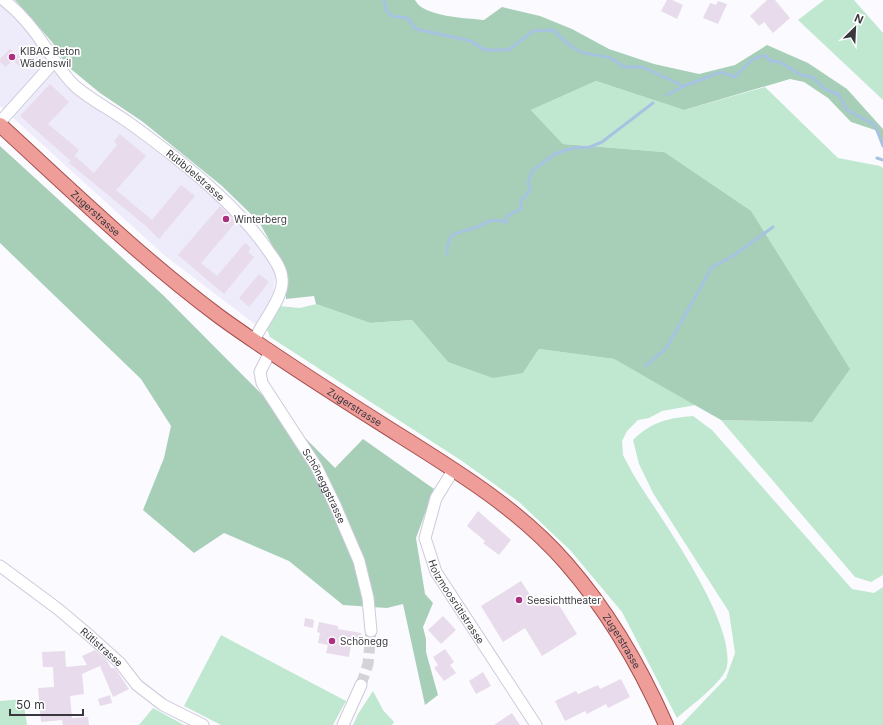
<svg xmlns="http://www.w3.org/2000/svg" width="883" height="725" viewBox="0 0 883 725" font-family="Inter,sans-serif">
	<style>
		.built { fill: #eeebfb }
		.green { fill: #c0e8d1 }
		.forest { fill: #a7cfb8 }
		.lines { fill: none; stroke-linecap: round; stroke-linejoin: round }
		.stream { stroke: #a7c3e1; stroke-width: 3 }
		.building { fill: #e8dbeb }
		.minor-tunnel { stroke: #d4d3d8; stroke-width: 11; stroke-dasharray: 11 5.5; stroke-linecap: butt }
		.minor-casing { stroke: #cdcadc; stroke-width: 13 }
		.major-casing { stroke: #a84f4d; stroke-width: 16 }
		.minor { stroke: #fff; stroke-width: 11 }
		.major { stroke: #ee9d98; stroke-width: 14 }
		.poi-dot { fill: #ac3082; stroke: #fff; stroke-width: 1.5 }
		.labels { text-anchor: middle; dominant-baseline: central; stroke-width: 3.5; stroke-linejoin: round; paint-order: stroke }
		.poi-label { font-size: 10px; fill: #3a383f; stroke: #fff; text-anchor: start }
		.street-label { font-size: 10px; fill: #3a383f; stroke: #fff }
	</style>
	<rect width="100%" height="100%" fill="#fbfafe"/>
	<polygon class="built" points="0,4 31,35 65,82 178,168 241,222 276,271 272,299 256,325 164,255 0,106"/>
	<g class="green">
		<polygon points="824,0 854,0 883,33 883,100 798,20"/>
		<polygon points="596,81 684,110 765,87 838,158 880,166 883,168 883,575 871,582 855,577 721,420 812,422 664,152 563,144 531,110"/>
		<path d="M 316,304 L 370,323 L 412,320 L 448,362 L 523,373 L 539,349 L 614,359 L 696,405 L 662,411 L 649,418 L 638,420 L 627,431 L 622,441 L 623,455 L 633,474 C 658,515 735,619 727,666 C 725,681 689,707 677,718 L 622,612 L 570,550 L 519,502 L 462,461 L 270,337 L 266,327 L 279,306 L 300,308 Z"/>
		<path d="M 693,416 L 712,430 L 852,589 L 874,593 L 883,587 L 883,725 L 681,725 L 726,678 L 735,653 L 729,612 L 653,493 L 639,464 L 633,440 C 651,422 668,418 693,416 Z"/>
		<polygon points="221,635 346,701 333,725 221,725 184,706"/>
		<polygon points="373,691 383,710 394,722 392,725 353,725 358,714"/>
		<polygon points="23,699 27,725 0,725 0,701"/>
		<polygon points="153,708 184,725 139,725"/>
	</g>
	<g class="forest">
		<path d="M 15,0 L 415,0 C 423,17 467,18 484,20 L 502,7 L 540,16 L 572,29 L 609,49 L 654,64 L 699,74 L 735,65 L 767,45 L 808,63 L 847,89 L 883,129 L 883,145 L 875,130 L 851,122 L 828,98 L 804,82 L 790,79 L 684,110 L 596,81 L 531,110 L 563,144 L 664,152 L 751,211 L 850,369 L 812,422 L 721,420 L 614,359 L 539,349 L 523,373 L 493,378 L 448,362 L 412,320 L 370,323 L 316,304 L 314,296 L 286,299 L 286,270 L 259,222 L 222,186 L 143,122 L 100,93 L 66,65 L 52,42 Z"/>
		<polygon points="0,146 164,296 335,468 363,439 434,489 416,538 425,594 433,603 423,627 426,639 426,652 438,695 425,705 403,604 387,608 343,605 289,561 224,533 194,553 143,510 164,458 171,426 141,379 0,243"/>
	</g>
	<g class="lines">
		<g class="stream">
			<path d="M 384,0 L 386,10 L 392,16 L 407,18 L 416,29 L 471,41 L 485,50 L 509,50 L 533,31 L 553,30 C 560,36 568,45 577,50 C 591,58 612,52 622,67 L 642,67 L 684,86"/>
			<path d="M 667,95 L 684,86 L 721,72 L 735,77 C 744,68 752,55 766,56 L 770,61 L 780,62 L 801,75 L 812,77 L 825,89 L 839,95 L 847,110 L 875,125 L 883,146"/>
			<polyline points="877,158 883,160"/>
			<path d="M 447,254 C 448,229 455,235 474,228 C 490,223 486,217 506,222 L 507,216 L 521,209 L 521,201 L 530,190 L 528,182 L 533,170 L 555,154 L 573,148 L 590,147 L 602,142 L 653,103"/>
			<polyline points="646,366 667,347 712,267 730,258 773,227"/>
		</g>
	</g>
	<g class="building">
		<polygon points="667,0 672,0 683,5 677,19 661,11"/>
		<polygon points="767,0 775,0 790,18 773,33 764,22 759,26 750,16"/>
		<polygon points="718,1 727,4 718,24 703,18 710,3 716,5"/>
		<polygon points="10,49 17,56 16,57 18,54 24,60 19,66 13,60 6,67 0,62 0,59"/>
		<polygon points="50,84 69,102 48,124 79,150 71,161 20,116"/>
		<polygon points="120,134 146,156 116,190 152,220 181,185 195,196 159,239 146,226 69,163 75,156 94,173 117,145 114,141"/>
		<polygon points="220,206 236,222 201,263 217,276 245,243 251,248 248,252 254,257 224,294 178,255"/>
		<polygon points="259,274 269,282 249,307 239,298"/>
		<polygon points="478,511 511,540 499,555 483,543 485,541 467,526"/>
		<polygon points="521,581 536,604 552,594 577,634 542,656 525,628 503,642 481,606"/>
		<polygon points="443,616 456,630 441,644 428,630"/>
		<polygon points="305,618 314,620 313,628 304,626"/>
		<polygon points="319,622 338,626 338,629 361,633 359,647 351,645 349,657 326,653 328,645 318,643 320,633 317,632"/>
		<polygon points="445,649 454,662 450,665 456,673 444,681 434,668 438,665 433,657"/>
		<polygon points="95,650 107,661 111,668 115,668 129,689 113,697 100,666 82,674 84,694 70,696 72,718 88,717 89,725 63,725 62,720 41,722 38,688 54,687 53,667 43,667 42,652 65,651 66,667 87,665 82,656"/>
		<polygon points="483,672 491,686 476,694 469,681"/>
		<polygon points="621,679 630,697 608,708 606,704 587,714 585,711 565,721 555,701 576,691 578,694 598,685 600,689"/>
		<polygon points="110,695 112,703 100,706 98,699"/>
		<polygon points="512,713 520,725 494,725"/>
	</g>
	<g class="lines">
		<polyline class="minor-tunnel" points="361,685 368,664 371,631"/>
		<g class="minor-casing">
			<g id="minor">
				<path id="s1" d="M 4,0 C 20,13 33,28 44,45 C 54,59 62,74 75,86 C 91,100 111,110 128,122 C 175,156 231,199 265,246 C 271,255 281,266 282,278 C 285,297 261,323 254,341"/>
				<polyline points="0,122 54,62"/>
				<path id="s2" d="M 270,352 L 260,372 L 262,383 L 316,466 L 335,505 L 359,561 L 368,598 L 371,631"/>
				<path id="s3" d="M 454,469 L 436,498 L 425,538 L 436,572 L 536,725"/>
				<path id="s4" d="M 0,566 L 58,609 L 90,636 L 120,663 L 137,685 L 163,705 L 203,725"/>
				<polyline points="343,725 361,685"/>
			</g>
		</g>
		<g class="major-casing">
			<g id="major">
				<path id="s5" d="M 0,125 C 71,190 142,259 220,317 C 278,359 339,397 399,435 C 458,472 520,510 566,563 C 608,611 640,666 666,725"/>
			</g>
		</g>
		<use href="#minor" class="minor"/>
		<use href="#major" class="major"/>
	</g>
	<g class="poi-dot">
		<circle cx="12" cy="57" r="4"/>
		<circle cx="226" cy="219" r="4"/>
		<circle cx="519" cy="600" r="4"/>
		<circle cx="332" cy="641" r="4"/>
	</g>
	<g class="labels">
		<g class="poi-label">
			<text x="20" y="51">KIBAG Beton<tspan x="20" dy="12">Wädenswil</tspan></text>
			<text x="234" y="219">Winterberg</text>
			<text x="527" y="600">Seesichttheater</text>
			<text x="340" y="641">Schönegg</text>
		</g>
		<g class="street-label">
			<text stroke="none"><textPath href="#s1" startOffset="262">Rütibüelstrasse</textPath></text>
			<text stroke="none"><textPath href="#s5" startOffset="130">Zugerstrasse</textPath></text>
			<text stroke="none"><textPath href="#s5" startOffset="454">Zugerstrasse</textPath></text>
			<text stroke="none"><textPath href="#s2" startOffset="154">Schöneggstrasse</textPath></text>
			<text stroke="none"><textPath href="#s3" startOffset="147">Holzmoosrütistrasse</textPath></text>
			<text stroke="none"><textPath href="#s5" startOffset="814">Zugerstrasse</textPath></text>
			<text stroke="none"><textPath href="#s4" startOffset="130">Rütistrasse</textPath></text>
		</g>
	</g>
	<g transform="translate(855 28) rotate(24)" stroke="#ffffff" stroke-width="3" paint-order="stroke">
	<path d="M0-3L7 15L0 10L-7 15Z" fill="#3a383f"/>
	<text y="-6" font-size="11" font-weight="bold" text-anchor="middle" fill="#3a383f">N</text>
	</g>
	<path d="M10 709v6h73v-6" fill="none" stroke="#3a383f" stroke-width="2"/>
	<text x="16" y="709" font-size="12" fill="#3a383f" stroke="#ffffff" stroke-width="3" paint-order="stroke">50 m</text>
</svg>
